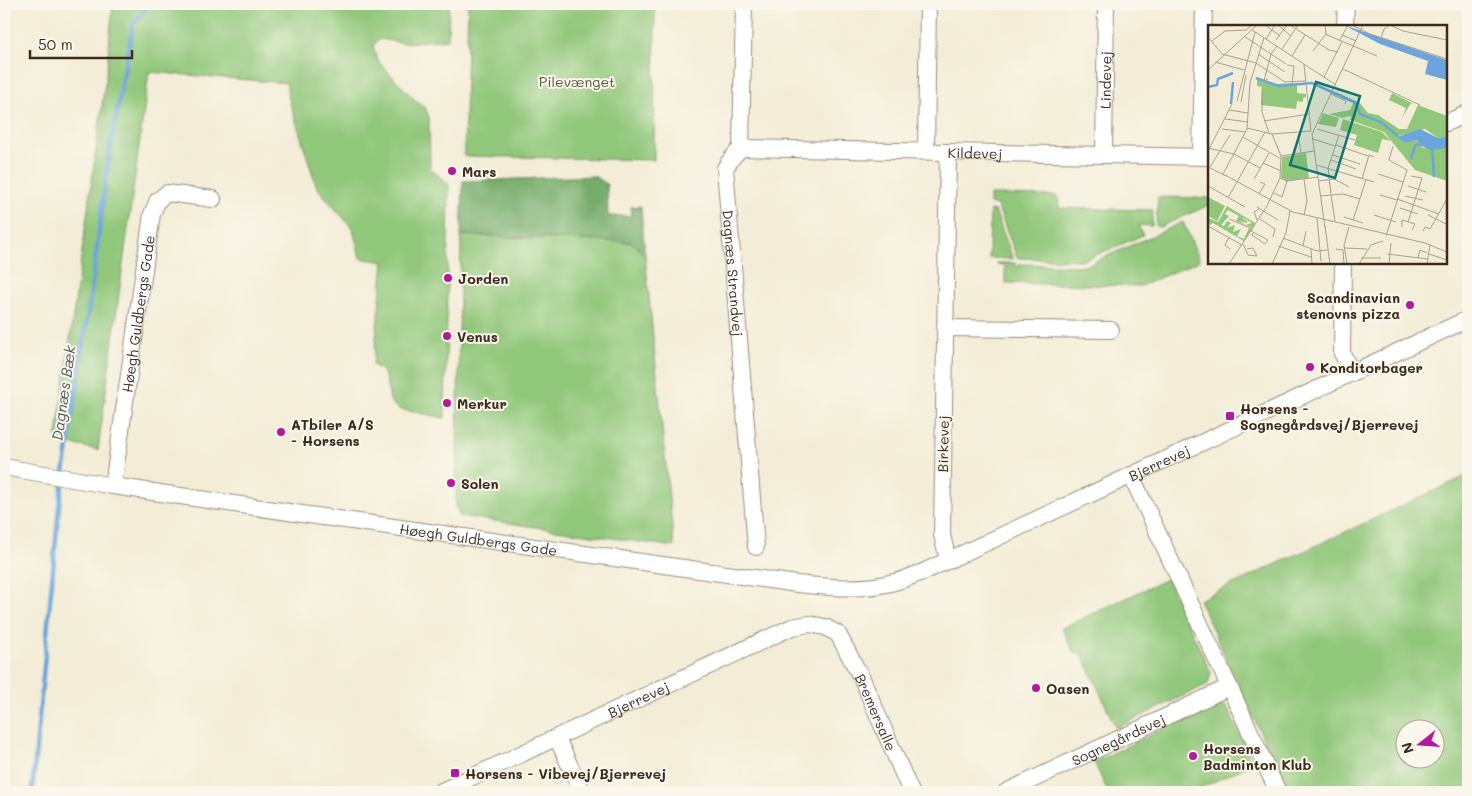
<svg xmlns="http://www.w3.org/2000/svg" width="1472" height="796" viewBox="0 0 1472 796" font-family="Mali,sans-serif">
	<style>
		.green { fill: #91c77a; stroke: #66784c; fill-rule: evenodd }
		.forest { fill: #74ac6a; stroke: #586b44 }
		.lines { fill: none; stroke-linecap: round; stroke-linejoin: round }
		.stream { stroke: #6ba5db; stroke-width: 4.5 }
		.minor-casing { stroke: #978c7a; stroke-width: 18 }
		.minor { stroke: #fff; stroke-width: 16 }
		.poi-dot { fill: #b5179e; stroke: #fbf7ec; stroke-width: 2 }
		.labels { text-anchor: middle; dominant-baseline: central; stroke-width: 4; stroke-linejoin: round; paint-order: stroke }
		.street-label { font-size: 14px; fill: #3b2a1e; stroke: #fbf7ec }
		.park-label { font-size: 14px; fill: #55593a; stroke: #fbf7ec }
		.poi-label { font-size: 14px; font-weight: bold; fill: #3b2a1e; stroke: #fbf7ec; text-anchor: start }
		.water-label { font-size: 15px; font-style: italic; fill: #4c5560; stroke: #fbf7ec }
		.inset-river { fill: none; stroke: #6ba5db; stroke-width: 2.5 }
		.inset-road { fill: none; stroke: #a99f8d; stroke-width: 1 }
		.view { fill: #0f766e; fill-opacity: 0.15; stroke: #0f766e; stroke-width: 2.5 }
		.inset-edge { fill: none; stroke: #3b2a1e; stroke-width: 2.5 }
	</style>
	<rect width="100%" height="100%" fill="#fbf7ec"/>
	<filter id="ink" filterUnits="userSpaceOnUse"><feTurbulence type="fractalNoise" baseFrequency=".02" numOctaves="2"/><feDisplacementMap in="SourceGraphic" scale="10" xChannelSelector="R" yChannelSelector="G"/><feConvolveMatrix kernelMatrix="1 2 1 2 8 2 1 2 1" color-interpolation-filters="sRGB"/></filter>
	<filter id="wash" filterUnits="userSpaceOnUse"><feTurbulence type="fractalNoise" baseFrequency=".0096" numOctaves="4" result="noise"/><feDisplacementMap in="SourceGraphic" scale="20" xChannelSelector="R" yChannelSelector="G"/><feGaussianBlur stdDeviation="1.12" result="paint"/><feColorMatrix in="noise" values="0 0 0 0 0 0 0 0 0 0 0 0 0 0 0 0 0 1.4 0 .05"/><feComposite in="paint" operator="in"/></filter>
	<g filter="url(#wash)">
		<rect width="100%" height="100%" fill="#f3edd7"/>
		<g class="green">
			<polygon points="113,4 449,4 448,39 404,43 380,39 373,46 378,61 413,98 425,108 429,117 430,168 449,185 445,418 399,409 391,403 384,372 373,365 384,262 360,258 353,229 317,188 287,93 287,83 149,72 98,450 56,441 106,76"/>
			<polygon points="468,4 655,4 654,160 464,156"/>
			<polygon points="990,195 1058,196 1059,208 1153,210 1152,226 1138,225 1143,235 1084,260 1017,258 997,205 990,204"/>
			<polygon points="1158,197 1209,198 1209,205 1160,227 1156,226"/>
			<polygon points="990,210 995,211 1013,259 989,258"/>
			<polygon points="1183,222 1200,260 1141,286 1005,283 1005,265 997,264 996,263 1015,263 1017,267 1020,267 1019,264 1085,266"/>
			<polygon points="461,235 632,242 645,256 674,547 460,516 456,508"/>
			<path d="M 1468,475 L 1468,792 L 1288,792 L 1199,600 ZM 1404,728 L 1434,728 L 1434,758 L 1404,758 Z"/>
			<polygon points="1167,579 1211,673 1208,684 1116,728 1082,653 1074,653 1062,628"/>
			<polygon points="1216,704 1227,707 1253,763 1192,792 1108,792 1094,762"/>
		</g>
		<polygon class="forest" points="594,176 607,184 608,216 631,216 631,207 641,206 645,256 632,242 461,235 463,181"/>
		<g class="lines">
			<polyline class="stream" points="32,792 59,507 91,292 110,149 133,25 149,4"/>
		</g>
	</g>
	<g filter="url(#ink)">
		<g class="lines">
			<g class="minor-casing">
				<g id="minor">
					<path id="s1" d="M 744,4 L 741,148 L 732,158 L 725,168 L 756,547"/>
					<polyline points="1345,26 1346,4"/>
					<polyline points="1446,123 1468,113"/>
					<path id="s2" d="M 741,148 L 1210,157"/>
					<polyline points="926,151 928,4"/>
					<polyline points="948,153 942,535 948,560"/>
					<path id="s3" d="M 1104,155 L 1106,4"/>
					<polyline points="1201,157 1204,4"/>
					<polyline points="1343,262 1342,353 1352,373"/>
					<polyline points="945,328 1111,330"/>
					<path id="s4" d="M 4,467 L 113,486 L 295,513 L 797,584 C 830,587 862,591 894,582 C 904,580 914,575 923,572 L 1468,319"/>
					<polyline points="1131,475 1278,792"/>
					<path id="s5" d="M 113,486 L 152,214 L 158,200 L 167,193 L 213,199"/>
					<polyline points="557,738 582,792"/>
					<path id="s6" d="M 440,792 L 792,627 L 809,624 L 825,627 L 838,634 L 863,681 L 911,792"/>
					<path id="s7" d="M 1006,792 L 1229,687"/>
				</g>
			</g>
			<use href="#minor" class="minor"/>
		</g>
	</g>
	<g class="poi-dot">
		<circle cx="452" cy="171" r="5"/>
		<circle cx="448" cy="278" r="5"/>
		<circle cx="1410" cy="305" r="5"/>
		<circle cx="447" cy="336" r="5"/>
		<circle cx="1310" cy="367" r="5"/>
		<circle cx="447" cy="403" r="5"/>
		<rect x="1225" y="411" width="10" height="10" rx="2.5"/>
		<circle cx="281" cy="432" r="5"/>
		<circle cx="451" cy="483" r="5"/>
		<circle cx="1036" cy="688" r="5"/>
		<circle cx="1193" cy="756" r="5"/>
		<rect x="450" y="768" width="10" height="10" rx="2.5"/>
	</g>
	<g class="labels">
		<g class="street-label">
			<text stroke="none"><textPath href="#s3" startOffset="75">Lindevej</textPath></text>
			<text stroke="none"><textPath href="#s2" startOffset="234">Kildevej</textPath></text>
			<text stroke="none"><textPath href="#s1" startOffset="275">Dagnæs Strandvej</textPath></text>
			<text stroke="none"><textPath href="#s5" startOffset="174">Høegh Guldbergs Gade</textPath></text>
			<text transform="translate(943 444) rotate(-89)">Birkevej</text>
			<text stroke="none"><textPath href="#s4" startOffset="1190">Bjerrevej</textPath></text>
			<text stroke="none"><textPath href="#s4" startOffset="480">Høegh Guldbergs Gade</textPath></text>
			<text stroke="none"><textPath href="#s6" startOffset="219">Bjerrevej</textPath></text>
			<text stroke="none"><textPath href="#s6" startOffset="524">Bremersalle</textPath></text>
			<text stroke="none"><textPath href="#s7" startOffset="124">Sognegårdsvej</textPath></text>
		</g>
		<g class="park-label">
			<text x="577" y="81">Pilevænget</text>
		</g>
		<g class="poi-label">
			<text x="462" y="171">Mars</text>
			<text x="458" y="278">Jorden</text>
			<text x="1400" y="297" text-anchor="end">Scandinavian<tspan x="1400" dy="16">stenovns pizza</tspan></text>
			<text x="457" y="336">Venus</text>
			<text x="1320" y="367">Konditorbager</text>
			<text x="457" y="403">Merkur</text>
			<text x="1240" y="408">Horsens -<tspan x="1240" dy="16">Sognegårdsvej/Bjerrevej</tspan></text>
			<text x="291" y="424">ATbiler A/S<tspan x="291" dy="16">- Horsens</tspan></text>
			<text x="461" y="483">Solen</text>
			<text x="1046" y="688">Oasen</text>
			<text x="1203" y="748">Horsens<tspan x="1203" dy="16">Badminton Klub</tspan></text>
			<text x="465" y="773">Horsens - Vibevej/Bjerrevej</text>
		</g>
		<g class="water-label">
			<text transform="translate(63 393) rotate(-82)">Dagnæs Bæk</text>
		</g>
	</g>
	<g transform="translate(1208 25)">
		<rect width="239" height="239" fill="#f3edd7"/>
		<path d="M 49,53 L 67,59 L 89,58 L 89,68 L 98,69 L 98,72 L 95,73 L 95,77 L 89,76 L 88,84 L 53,80 L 54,62 L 49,61 ZM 126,66 L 152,78 L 160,88 L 170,90 L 191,104 L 199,104 L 210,80 L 239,91 L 239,111 L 230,113 L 217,104 L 190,111 L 198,118 L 210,115 L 215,123 L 239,123 L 239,156 L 207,145 L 176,107 L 142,95 L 143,91 L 134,93 L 121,89 L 142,85 L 145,78 ZM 184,68 L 208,80 L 203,78 L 194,93 L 198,83 L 181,75 ZM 115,88 L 131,93 L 128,102 L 110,99 ZM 135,94 L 174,107 L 183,116 L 174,114 L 170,128 L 146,120 L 149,110 L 132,105 ZM 98,128 L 101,153 L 78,156 L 73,152 L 74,132 ZM 0,172 L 17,181 L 9,196 L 0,191 ZM 19,181 L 47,198 L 45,203 L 38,200 L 44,198 L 36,193 L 34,193 L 39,196 L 39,198 L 32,196 L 38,200 L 28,196 L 31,191 L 20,185 L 17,189 L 21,191 L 13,200 L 16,201 L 19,196 L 23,198 L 19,203 L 27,200 L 25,207 L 33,204 L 29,211 L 36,214 L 41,203 L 44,204 L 36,216 L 5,198 L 2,200 L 0,193 L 10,197 Z" fill="#91c77a"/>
		<path d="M 136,0 L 239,35 L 239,55 L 217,49 L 220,36 L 172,19 ZM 212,104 L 230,113 L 239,111 L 239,123 L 222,125 L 212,120 L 210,115 L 198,118 L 189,112 Z" fill="#6ba5db"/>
		<path class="inset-river" d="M 48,53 L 71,61 L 104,58 L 148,78 L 152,89 L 173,97 L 190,111M 0,62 L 9,60 L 10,54 L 25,48M 23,79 L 25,57M 224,123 L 226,152M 203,134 L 207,121 L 211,119"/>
		<path class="inset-road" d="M 57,0 L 72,11M 70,0 L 83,11M 82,0 L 121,25 L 130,27M 144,0 L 162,9 L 239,34M 182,0 L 195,6 L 239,15M 44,5 L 128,60M 117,9 L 169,31M 134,10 L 148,16M 36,11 L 78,39M 0,12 L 14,29 L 48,38 L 77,57 L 97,56M 173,13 L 176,4 L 182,0M 58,14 L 67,0M 68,15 L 79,0M 4,16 L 17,6 L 38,5 L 43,1M 131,16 L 140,0M 74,24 L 90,0M 105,26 L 118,9 L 117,0M 50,29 L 77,47M 84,31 L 97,10M 7,37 L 36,45M 79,40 L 86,41 L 84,59M 135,44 L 212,80M 0,45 L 49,0M 116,52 L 134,17M 60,54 L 56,56 L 63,29 L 69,21M 54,64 L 54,87 L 61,108M 123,69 L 138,76 L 137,79M 29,76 L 47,7M 33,77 L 38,50M 21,85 L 40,88M 17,94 L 40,97M 56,96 L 101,89M 39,103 L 64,109 L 103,106 L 96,39M 14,104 L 38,107M 109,104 L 147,115M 90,109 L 93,128M 35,112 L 73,134M 105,114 L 127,121M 128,120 L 160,131M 0,123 L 26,129 L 52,143M 0,126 L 24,79M 125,130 L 152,139M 73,131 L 106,126M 123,135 L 148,144M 55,138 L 73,146M 108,140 L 166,157M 0,142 L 18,151M 2,142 L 22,110M 120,143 L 131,110M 120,143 L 123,169M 15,149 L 39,104 L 42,58 L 56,13M 170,149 L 195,157M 17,150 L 85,187 L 217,218 L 239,227M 72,153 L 79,156 L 110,152M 46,154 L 61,128M 96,154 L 99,176 L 96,190M 154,154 L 161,130 L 166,132M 110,156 L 126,154 L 141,162M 0,161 L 37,182M 200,161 L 218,167M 66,168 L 74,172 L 79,156M 51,169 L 57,159 L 52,157M 123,170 L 127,196M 172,170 L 189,175M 112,171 L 135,169 L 152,174M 197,171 L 215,175M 20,173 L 57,107M 189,174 L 231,189M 49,182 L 70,195M 192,183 L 210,189M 166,190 L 188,197M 220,190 L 238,199M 136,192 L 155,198M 109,193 L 113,236M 21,194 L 45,204M 52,194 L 67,204 L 65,212M 49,195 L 46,187 L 52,183M 145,195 L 158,155M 200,197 L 214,153 L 203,151M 0,201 L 34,220M 117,201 L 122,239M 194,202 L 194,195 L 207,199 L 204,205M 117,203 L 104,109 L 155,0M 43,206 L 60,215 L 57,219 L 44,210 L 45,208M 215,206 L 217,202 L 222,204 L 239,174M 178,211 L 199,145 L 181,135 L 185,121M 21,212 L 17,220 L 22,224M 75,213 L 109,226 L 120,225M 35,219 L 40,230 L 49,231 L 45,223 L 39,224M 70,221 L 103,232M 95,221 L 98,206M 137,223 L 159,224M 103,224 L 104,239M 128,224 L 135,225 L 136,239M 179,229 L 220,234M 221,229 L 239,235M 153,233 L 173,233M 210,233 L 212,225 L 219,228M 21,239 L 59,181 L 72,153 L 73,131 L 64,109M 64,239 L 78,208 L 82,186M 139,239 L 136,220 L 141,202M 151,239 L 163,220 L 175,216M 181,239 L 183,218M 219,239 L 222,220"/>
		<path class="view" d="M 108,57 L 152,71 L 127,153 L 82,140 Z"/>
		<rect width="239" height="239" class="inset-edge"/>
	</g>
	<rect width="1472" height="796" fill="none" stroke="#fbf7ec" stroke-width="20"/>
	<g transform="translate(1420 744) rotate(253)"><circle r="24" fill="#fbf7ec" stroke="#aea59a"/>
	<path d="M0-4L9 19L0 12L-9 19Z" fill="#b5179e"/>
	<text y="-8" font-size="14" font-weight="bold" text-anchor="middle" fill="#3b2a1e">N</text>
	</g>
	<path d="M30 50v8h102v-8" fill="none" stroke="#3b2a1e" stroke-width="2.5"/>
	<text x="38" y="50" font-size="15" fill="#3b2a1e" stroke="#fbf7ec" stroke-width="4" paint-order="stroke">50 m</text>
</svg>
